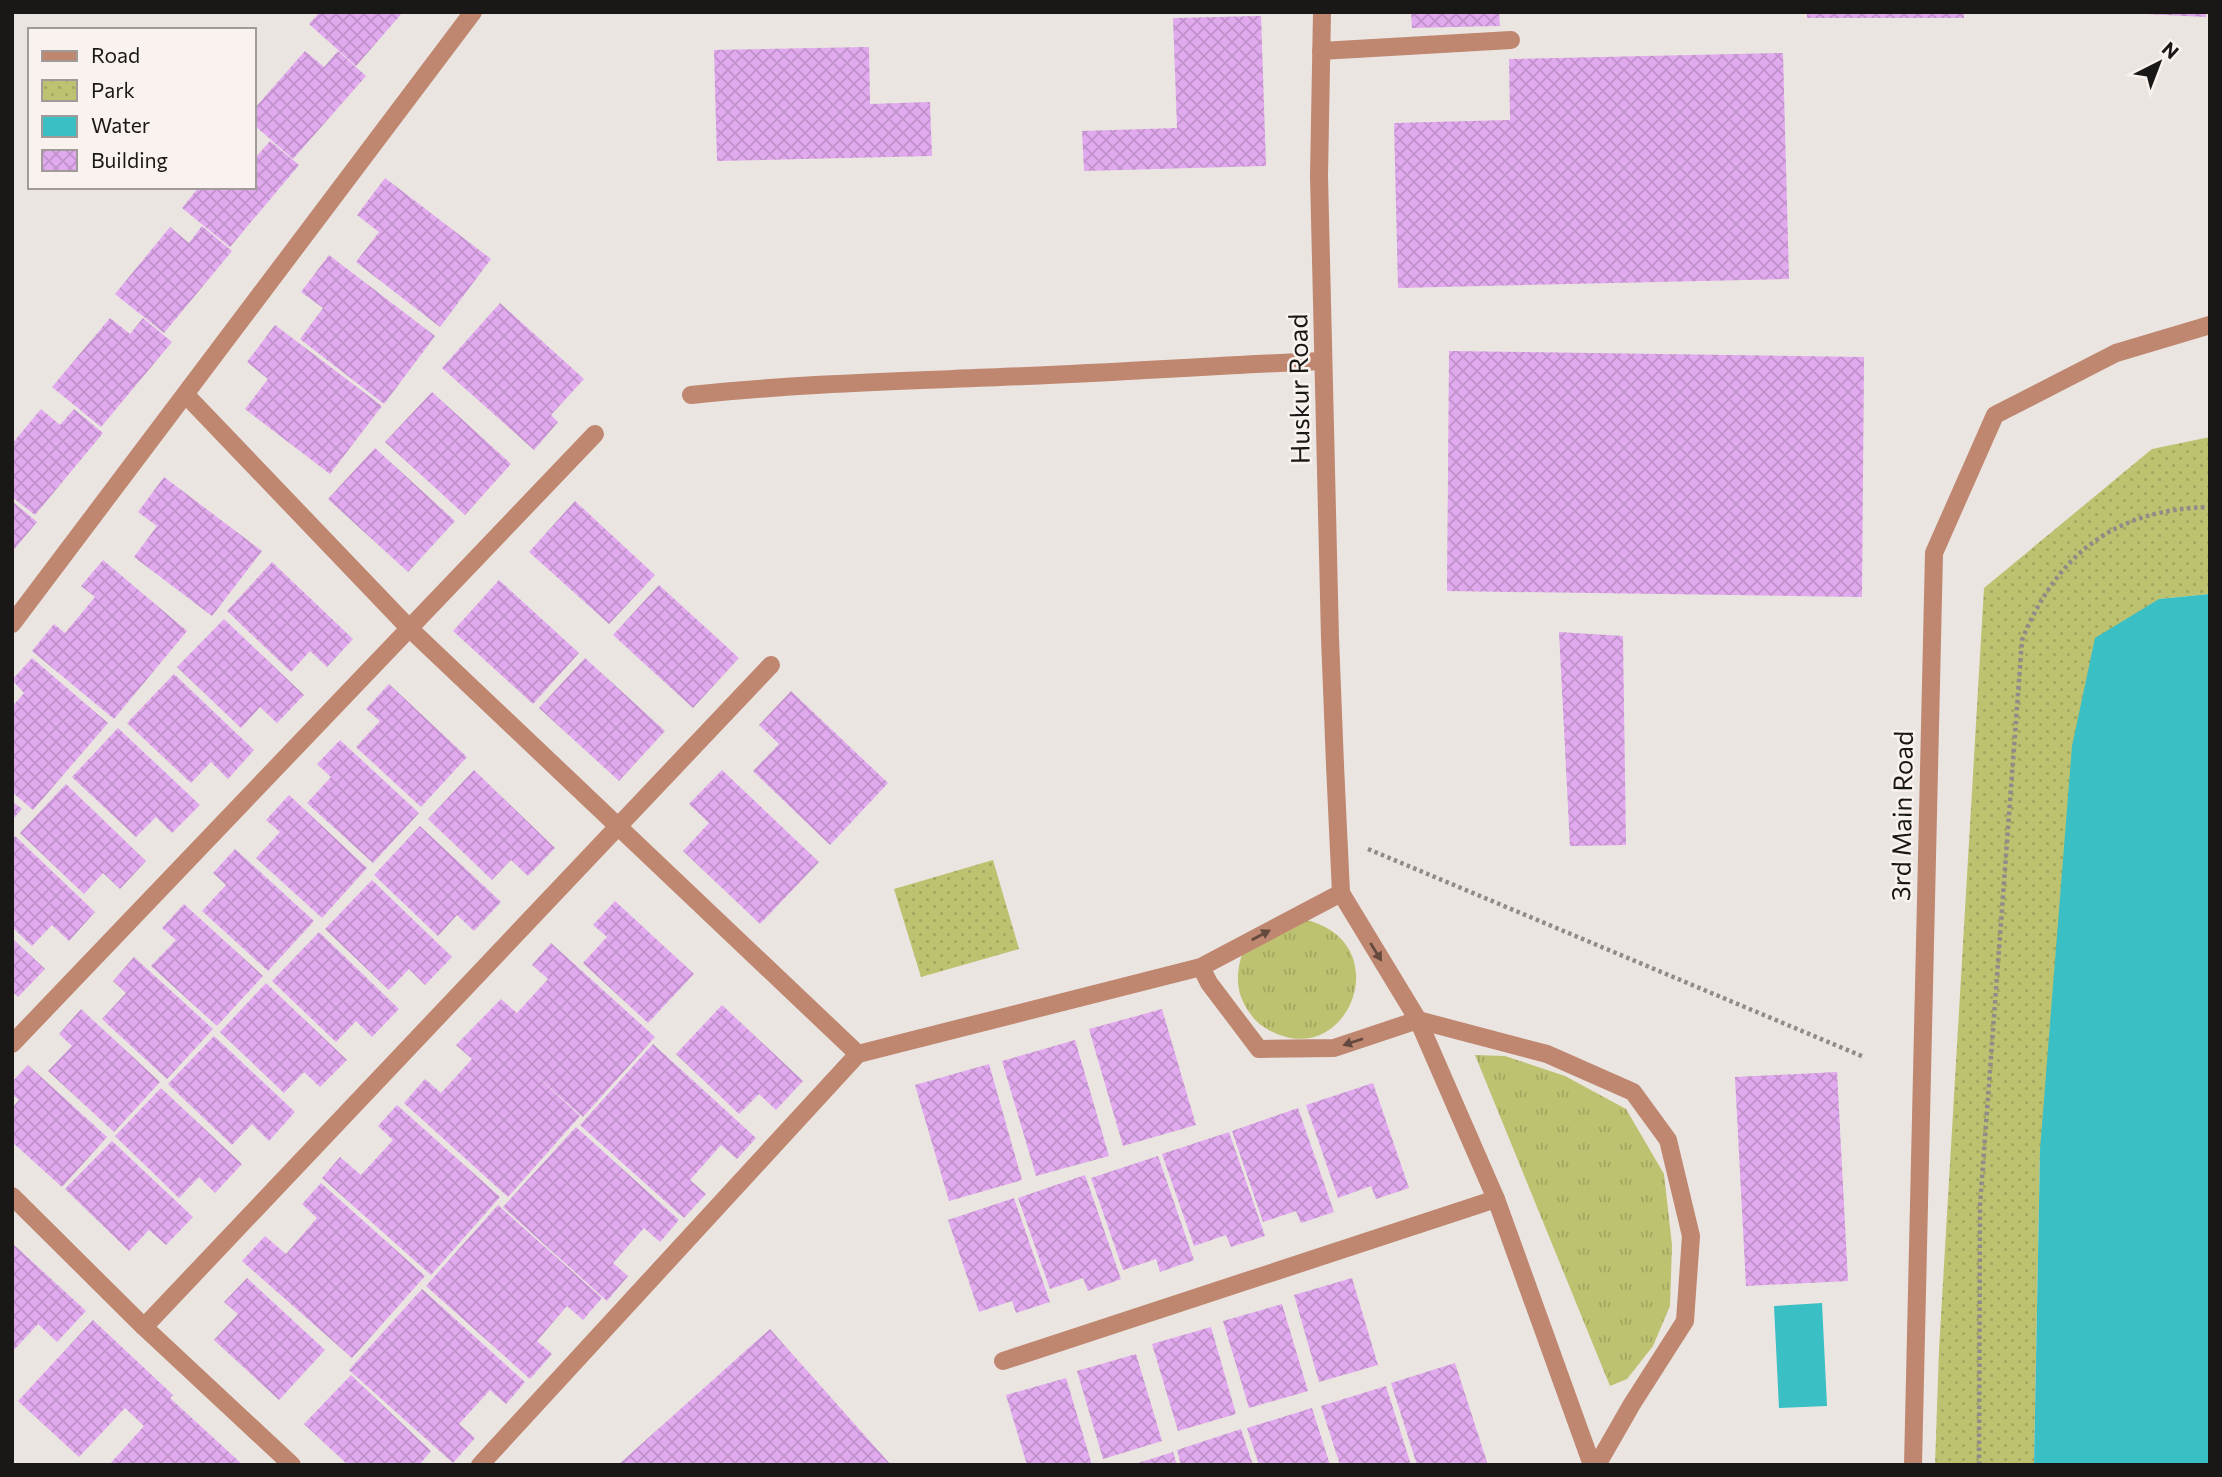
<svg xmlns="http://www.w3.org/2000/svg" width="2222" height="1477" viewBox="0 0 2222 1477" font-family="Commissioner,sans-serif">
	<style>
		.grass { fill: url(#grass-tufts) }
		.park { fill: url(#park-dots) }
		.water { fill: #39bfc4 }
		.building { fill: url(#building-cross-hatch) }
		.lines { fill: none; stroke-linecap: round; stroke-linejoin: round }
		.path { stroke: #8f8b88; stroke-width: 4.5; stroke-dasharray: 3.5 3.5; stroke-linecap: butt }
		.service { stroke: #bf8670; stroke-width: 18 }
		.minor { stroke: #bf8670; stroke-width: 18 }
		.oneway { fill: #644a3e }
		.labels { text-anchor: middle; dominant-baseline: central; stroke-width: 5; stroke-linejoin: round; paint-order: stroke }
		.street-label { font-size: 26px; fill: #1a1816; stroke: #f9f2ef }
	</style>
	<defs>
		<pattern id="grass-tufts" width="24" height="20" patternUnits="userSpaceOnUse" patternTransform="scale(1.75)"><rect width="24" height="20" fill="#bdc270"/><path d="M3 7l-1-3M5 7V3M7 7l1-3M15 17l-1-3M17 17v-4M19 17l1-3" fill="none" stroke="#a2a660"/></pattern>
		<pattern id="park-dots" width="8" height="8" patternUnits="userSpaceOnUse" patternTransform="scale(1.75)"><rect width="8" height="8" fill="#bdc270"/><path d="M2 2h.1M6 6h.1" fill="none" stroke="#a2a660" stroke-width="1.8" stroke-linecap="round"/></pattern>
		<pattern id="building-cross-hatch" width="8" height="8" patternUnits="userSpaceOnUse" patternTransform="scale(1.75)"><rect width="8" height="8" fill="#e1a9ee"/><path d="M0 0l8 8M0 8l8-8" fill="none" stroke="#c091cb"/></pattern>
	</defs>
	<rect width="100%" height="100%" fill="#ebe5e1"/>
	<g class="grass">
		<path d="M 1297,918 C 1397,934 1355,1059 1283,1036 C 1271,1032 1259,1026 1252,1016 C 1234,993 1235,972 1245,946 Z"/>
		<polygon points="1475,1055 1505,1056 1565,1076 1626,1109 1664,1174 1672,1245 1670,1306 1653,1346 1627,1379 1610,1386"/>
	</g>
	<g class="park">
		<polygon points="2210,437 2210,594 2159,599 2040,1150 2034,1465 1935,1465 1939,1350 1984,588 2152,449"/>
		<polygon points="993,860 1019,949 921,977 894,889"/>
	</g>
	<g class="water">
		<polygon points="2210,594 2210,1465 2034,1465 2040,1150 2072,746 2095,638 2159,599"/>
		<polygon points="1822,1303 1827,1406 1779,1408 1774,1306"/>
	</g>
	<g class="building">
		<polygon points="320,12 403,12 356,66 309,24"/>
		<polygon points="1411,12 1499,12 1500,26 1412,28"/>
		<rect x="1807" y="12" width="157" height="6"/>
		<polygon points="2145,12 2206,12 2206,17 2145,14"/>
		<polygon points="1261,16 1266,166 1084,171 1082,131 1177,128 1173,18"/>
		<polygon points="869,47 870,104 930,102 932,156 717,161 714,50"/>
		<polygon points="305,51 324,67 338,51 366,76 293,159 254,125 254,109"/>
		<polygon points="1783,53 1789,279 1398,288 1394,123 1510,120 1509,59"/>
		<polygon points="270,141 299,165 230,247 182,208 199,187 254,187 254,155 256,157"/>
		<polygon points="385,178 491,259 440,327 356,262 379,232 357,215"/>
		<polygon points="202,226 232,251 164,333 115,294 170,227 189,243"/>
		<polygon points="329,255 435,336 384,404 300,339 323,308 301,292"/>
		<polygon points="500,303 584,379 551,415 558,422 534,450 442,368"/>
		<polygon points="110,318 130,334 143,318 172,342 101,427 52,387"/>
		<polygon points="275,325 382,406 330,474 245,409 268,379 247,362"/>
		<polygon points="1449,351 1864,357 1862,597 1447,591"/>
		<polygon points="432,392 511,464 465,515 385,442"/>
		<polygon points="41,409 60,425 74,409 103,433 35,515 12,497 12,444"/>
		<polygon points="375,448 455,521 408,572 328,499"/>
		<polygon points="164,477 262,551 212,616 134,557 157,526 138,512"/>
		<polygon points="12,501 37,522 12,552"/>
		<polygon points="575,501 655,575 609,624 529,552"/>
		<polygon points="103,560 187,631 114,719 32,651 54,624 65,633 95,597 81,586"/>
		<polygon points="272,562 353,639 327,667 310,651 291,672 227,611"/>
		<polygon points="499,580 579,653 533,704 453,631"/>
		<polygon points="659,585 739,658 693,708 613,635"/>
		<polygon points="224,619 304,695 277,723 260,707 241,728 177,667"/>
		<polygon points="1559,632 1623,636 1626,845 1570,846"/>
		<polygon points="32,658 108,723 33,810 12,792 12,707 24,693 12,680"/>
		<polygon points="585,658 665,731 619,781 539,708"/>
		<polygon points="174,674 254,750 228,779 211,762 191,783 127,723"/>
		<polygon points="389,684 467,757 421,807 356,747 380,721 366,709"/>
		<polygon points="791,691 888,783 830,845 753,771 779,744 759,725"/>
		<polygon points="118,728 200,805 172,833 156,817 136,837 72,777"/>
		<polygon points="340,740 419,813 373,863 307,803 331,777 317,764"/>
		<polygon points="474,770 555,848 528,876 511,860 492,880 428,819"/>
		<polygon points="722,770 819,862 760,924 683,851 709,823 689,804"/>
		<polygon points="66,784 146,861 120,889 103,873 84,894 20,833"/>
		<polygon points="289,795 367,868 322,918 256,858 280,832 266,820"/>
		<polygon points="12,801 22,809 12,820"/>
		<polygon points="420,826 501,902 474,931 457,915 438,936 374,875"/>
		<polygon points="15,836 95,912 69,941 52,925 32,946 12,927 12,839"/>
		<polygon points="235,849 314,921 268,971 202,911 226,885 213,873"/>
		<polygon points="372,880 452,957 425,985 409,969 389,990 325,929"/>
		<polygon points="615,901 694,974 648,1023 583,963 607,937 593,925"/>
		<polygon points="184,904 263,976 217,1026 151,966 176,940 162,928"/>
		<polygon points="319,932 399,1009 372,1037 356,1021 336,1042 272,981"/>
		<polygon points="12,938 45,969 18,997 12,991"/>
		<polygon points="551,943 655,1037 583,1117 530,1070 580,1116 508,1197 404,1103 425,1079 441,1093 472,1059 456,1045 501,999 517,1013 548,979 532,965"/>
		<polygon points="134,957 213,1029 167,1079 102,1019 126,993 113,981"/>
		<polygon points="266,983 347,1060 320,1087 304,1072 284,1093 220,1032"/>
		<polygon points="722,1005 803,1081 776,1110 759,1094 739,1114 676,1054"/>
		<polygon points="81,1009 160,1082 114,1132 48,1071 72,1046 59,1034"/>
		<polygon points="1162,1009 1196,1125 1123,1146 1089,1029"/>
		<polygon points="214,1036 295,1112 269,1141 252,1124 232,1145 168,1084"/>
		<polygon points="1075,1040 1109,1156 1036,1176 1002,1061"/>
		<polygon points="653,1044 756,1138 737,1159 721,1145 690,1180 706,1194 684,1218 580,1125"/>
		<polygon points="989,1064 1022,1180 949,1201 915,1085"/>
		<polygon points="28,1065 107,1137 62,1187 12,1142 12,1108 19,1100 12,1094 12,1082"/>
		<polygon points="1837,1072 1848,1281 1746,1286 1735,1077"/>
		<polygon points="1373,1083 1409,1188 1376,1199 1371,1186 1338,1198 1306,1105"/>
		<polygon points="161,1088 242,1164 215,1193 199,1177 179,1198 115,1136"/>
		<polygon points="397,1105 500,1197 431,1275 322,1178 340,1157 361,1175 393,1140 378,1126"/>
		<polygon points="1298,1108 1334,1212 1301,1223 1296,1211 1263,1222 1232,1131"/>
		<polygon points="576,1127 679,1220 660,1242 644,1228 613,1263 628,1276 607,1301 503,1207"/>
		<polygon points="1229,1132 1265,1236 1231,1247 1226,1235 1194,1246 1162,1154"/>
		<polygon points="112,1141 193,1217 166,1245 149,1230 129,1251 65,1189"/>
		<polygon points="1158,1156 1194,1260 1160,1272 1156,1259 1123,1270 1091,1178"/>
		<polygon points="1085,1175 1121,1279 1088,1291 1083,1278 1050,1289 1018,1198"/>
		<polygon points="321,1183 425,1276 352,1358 242,1261 265,1236 286,1254 317,1218 302,1204"/>
		<polygon points="1014,1198 1050,1302 1016,1313 1012,1301 979,1312 948,1220"/>
		<polygon points="498,1205 602,1298 583,1320 567,1306 537,1341 552,1354 530,1379 426,1286"/>
		<polygon points="12,1243 86,1311 57,1342 38,1324 12,1352"/>
		<polygon points="247,1278 325,1350 279,1400 214,1340 238,1314 224,1302"/>
		<polygon points="1352,1278 1378,1365 1319,1382 1294,1295"/>
		<polygon points="422,1289 525,1382 506,1404 490,1390 459,1424 475,1438 453,1463 349,1370"/>
		<polygon points="1282,1304 1308,1391 1249,1408 1223,1321"/>
		<polygon points="93,1320 173,1395 170,1398 243,1465 109,1465 144,1426 125,1408 79,1457 18,1401"/>
		<polygon points="1211,1327 1236,1414 1178,1431 1152,1344"/>
		<polygon points="770,1329 891,1465 618,1465"/>
		<polygon points="1136,1354 1162,1441 1103,1459 1077,1371"/>
		<polygon points="1455,1363 1488,1465 1417,1465 1391,1383"/>
		<polygon points="351,1375 431,1451 419,1465 348,1465 304,1424"/>
		<polygon points="1066,1378 1092,1465 1027,1465 1006,1395"/>
		<polygon points="1386,1386 1411,1465 1340,1465 1321,1406"/>
		<polygon points="1312,1408 1330,1465 1259,1465 1247,1428"/>
		<polygon points="1241,1429 1253,1465 1181,1465 1177,1450"/>
		<polygon points="1173,1452 1177,1465 1135,1465 1135,1464"/>
	</g>
	<g class="lines">
		<g class="path">
			<polyline points="1368,849 1864,1057"/>
			<path d="M 1979,1465 L 1980,1205 L 2022,640 C 2057,554 2115,509 2210,507"/>
		</g>
		<g class="service">
			<polyline points="1321,51 1511,40"/>
			<polyline points="186,395 409,628 858,1054"/>
			<path d="M 691,395 C 803,383 914,381 1026,376 C 1125,372 1224,365 1323,361"/>
			<polyline points="12,624 473,12"/>
			<polyline points="1335,765 1341,893 1418,1020 1496,1199 1592,1465"/>
			<polyline points="1201,967 1209,983 1259,1049 1334,1048 1418,1020 1547,1054 1633,1092 1668,1140 1691,1236 1685,1321 1632,1404 1597,1465"/>
			<polyline points="12,1044 595,434"/>
			<polyline points="12,1196 144,1327 292,1465"/>
			<polyline points="144,1327 771,665"/>
			<polyline points="1003,1361 1496,1199"/>
			<polyline points="480,1465 858,1054 1201,967 1341,893"/>
		</g>
		<g class="minor">
			<polyline points="1322,12 1319,176 1330,638 1335,765"/>
			<polyline points="1913,1465 1934,553 1995,415 2116,353 2210,325"/>
		</g>
	</g>
	<defs><path id="oneway-solid" d="M-6-.8H1V-3.2L6.5 0L1 3.2V.8H-6Z" transform="scale(1.75)"/></defs>
	<g class="oneway">
		<use href="#oneway-solid" transform="translate(1261 935) rotate(-28)"/>
		<use href="#oneway-solid" transform="translate(1376 952) rotate(58)"/>
		<use href="#oneway-solid" transform="translate(1353 1042) rotate(162)"/>
	</g>
	<g class="labels">
		<g class="street-label">
			<text transform="translate(1298 389) rotate(-91)">Huskur Road</text>
			<text transform="translate(1901 816) rotate(-89)">3rd Main Road</text>
		</g>
	</g>
	<rect width="2222" height="1477" fill="none" stroke="#1a1816" stroke-width="28"/>
	<rect x="28" y="28" width="228" height="161" fill="#f9f2ef" stroke="#a09b98" stroke-width="2"/>
	<rect x="42" y="51" width="35" height="10" fill="#bf8670" stroke="#a09b98" stroke-width="2"/>
	<text x="91" y="63" font-size="21" fill="#1a1816">Road</text>
	<rect x="42" y="80" width="35" height="21" fill="url(#park-dots)" stroke="#a09b98" stroke-width="2"/>
	<text x="91" y="98" font-size="21" fill="#1a1816">Park</text>
	<rect x="42" y="116" width="35" height="21" fill="#39bfc4" stroke="#a09b98" stroke-width="2"/>
	<text x="91" y="133" font-size="21" fill="#1a1816">Water</text>
	<rect x="42" y="150" width="35" height="21" fill="url(#building-cross-hatch)" stroke="#a09b98" stroke-width="2"/>
	<text x="91" y="168" font-size="21" fill="#1a1816">Building</text>
	<g transform="translate(2159 63) rotate(42)" stroke="#f9f2ef" stroke-width="5" paint-order="stroke">
	<path d="M0-5L12 26L0 18L-12 26Z" fill="#1a1816"/>
	<text y="-10" font-size="19" font-weight="bold" text-anchor="middle" fill="#1a1816">N</text>
	</g>
</svg>
